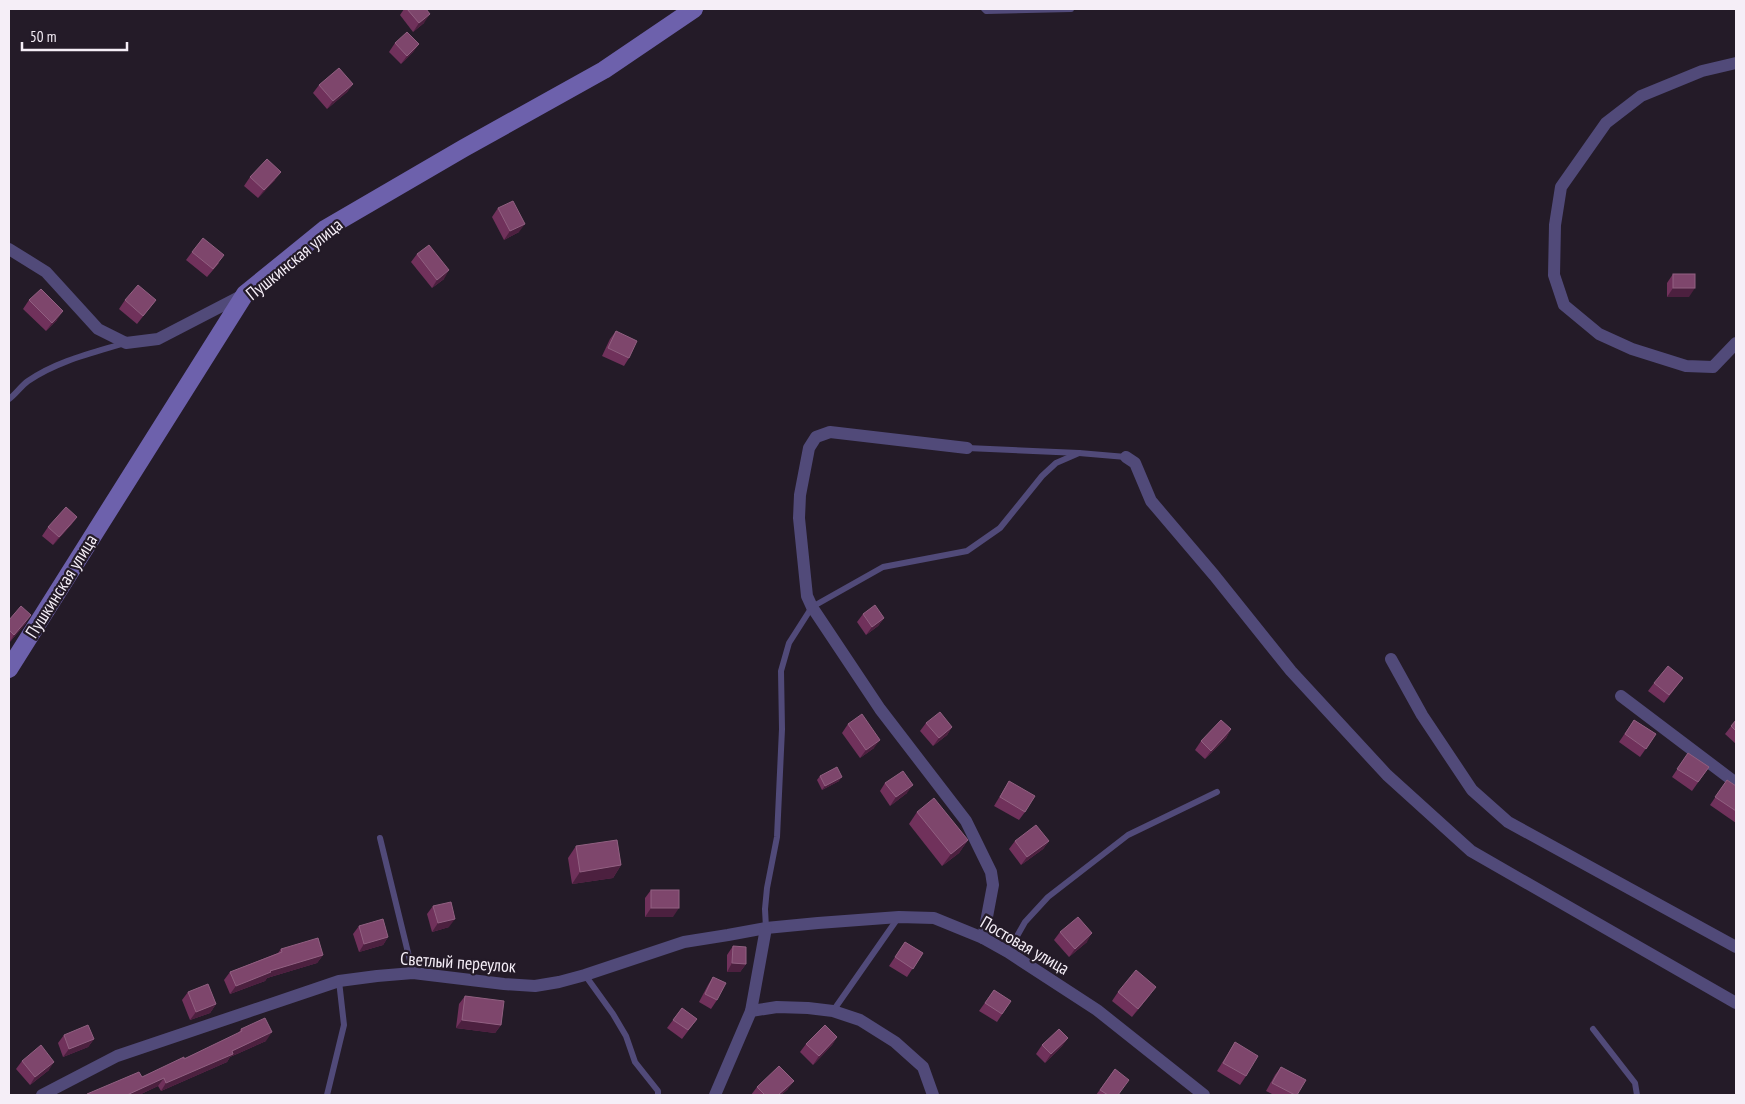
<svg xmlns="http://www.w3.org/2000/svg" width="1745" height="1104" viewBox="0 0 1745 1104" font-family="'PT Sans Narrow',sans-serif">
	<style>
		.lines { fill: none; stroke-linecap: round; stroke-linejoin: round }
		.service { stroke: #514a79; stroke-width: 6 }
		.minor { stroke: #514a79; stroke-width: 12 }
		.secondary { stroke: #6d61ac; stroke-width: 18 }
		.wall { fill: #70315b }
		.shaded-wall { fill: #4c203f }
		.building { fill: #7e466c; stroke: #916081 }
		.labels { text-anchor: middle; dominant-baseline: central; stroke-width: 4.5; stroke-linejoin: round; paint-order: stroke }
		.street-label { font-size: 18px; fill: #f5eef7; stroke: #241b28 }
	</style>
	<rect width="100%" height="100%" fill="#241b28"/>
	<g class="lines">
		<g class="service">
			<polyline points="984,9 986,11 1071,9"/>
			<path d="M 9,399 C 16,394 21,386 28,381 C 57,361 92,353 125,343"/>
			<polyline points="967,448 1079,453 1126,457"/>
			<polyline points="380,838 413,973"/>
			<polyline points="766,928 765,909 767,888 777,837 782,729 781,671 789,643 812,607 883,567 967,551 1000,528 1042,476 1056,463 1079,453"/>
			<polyline points="1008,952 1025,922 1048,897 1128,835 1217,792"/>
			<polyline points="585,975 613,1014 626,1036 635,1062 658,1091 658,1095"/>
			<polyline points="833,1011 898,918"/>
			<polyline points="1593,1029 1635,1083 1637,1095"/>
			<polyline points="327,1095 344,1025 339,981"/>
		</g>
		<g class="minor">
			<polyline points="1736,63 1702,71 1641,96 1606,123 1561,187 1555,225 1554,275 1564,305 1599,334 1632,349 1686,366 1713,367 1736,343"/>
			<polyline points="9,249 46,272 98,329 126,343 158,339 243,295"/>
			<polyline points="967,448 830,432 816,437 809,448 800,495 799,518 807,596 812,607 880,709 966,821 991,872 993,885 983,938"/>
			<polyline points="1126,457 1135,463 1151,501 1214,575 1291,671 1387,775 1471,851 1736,1003"/>
			<polyline points="1391,659 1422,715 1472,790 1508,822 1736,947"/>
			<polyline points="1621,696 1736,783"/>
			<polyline points="751,1011 777,1007 808,1008 833,1011 860,1020 895,1042 923,1067 933,1095"/>
			<polyline points="42,1095 117,1056 339,981 377,976 413,973 504,984 535,986 559,982 585,975 684,942 728,935 766,928 818,923 899,917 934,918 983,938 1008,952 1097,1010 1204,1095"/>
			<polyline points="715,1095 751,1011 766,928"/>
		</g>
		<polyline class="secondary" points="9,669 245,294 325,229 464,148 604,70 694,9"/>
	</g>
	<g class="wall">
		<polygon points="404,9 426,9 424,23 413,32 400,15"/>
		<polygon points="395,43 419,44 413,52 401,64 389,52"/>
		<polygon points="353,84 347,92 327,109 313,93 319,85"/>
		<polygon points="250,177 275,180 258,198 244,186"/>
		<polygon points="498,208 519,232 504,240 492,217"/>
		<polygon points="192,252 219,263 207,277 186,260"/>
		<polygon points="417,254 444,279 432,288 411,262"/>
		<polygon points="1673,274 1689,297 1667,297 1667,283"/>
		<polygon points="29,300 57,320 46,331 23,309"/>
		<polygon points="125,300 156,300 137,324 119,309"/>
		<polygon points="616,331 629,358 624,366 602,356 610,339"/>
		<polygon points="77,517 71,525 53,545 42,536 48,527"/>
		<polygon points="863,614 884,618 878,626 866,635 857,622"/>
		<polygon points="9,620 26,623 9,643"/>
		<polygon points="1683,678 1664,703 1648,691 1654,683"/>
		<polygon points="1634,720 1656,734 1640,757 1619,742"/>
		<polygon points="1736,720 1736,744 1725,734"/>
		<polygon points="926,723 952,727 947,735 933,746 920,731"/>
		<polygon points="848,724 874,748 860,758 842,733"/>
		<polygon points="1231,729 1226,738 1205,759 1195,750 1201,741"/>
		<polygon points="1688,753 1709,767 1692,791 1672,777"/>
		<polygon points="820,776 839,781 822,790 817,780"/>
		<polygon points="1727,780 1736,786 1736,823 1710,805"/>
		<polygon points="1009,781 1025,812 1019,820 994,806"/>
		<polygon points="885,783 907,793 890,806 880,791"/>
		<polygon points="917,812 968,840 959,853 942,866 909,824"/>
		<polygon points="1015,841 1049,841 1043,849 1021,865 1009,849"/>
		<polygon points="576,846 621,865 613,878 572,884 568,858"/>
		<polygon points="651,890 673,917 645,917 645,898"/>
		<polygon points="433,906 449,927 432,932 427,914"/>
		<polygon points="359,926 388,937 383,945 359,952 353,934"/>
		<polygon points="1060,932 1087,942 1069,957 1054,940"/>
		<polygon points="905,942 923,953 907,977 889,966"/>
		<polygon points="733,946 746,964 740,972 727,972 727,955"/>
		<polygon points="281,949 323,955 317,963 267,978 265,981 230,994 224,980 230,972 278,953"/>
		<polygon points="713,977 717,1000 711,1009 699,1002 708,985"/>
		<polygon points="994,990 1011,1001 997,1022 979,1011"/>
		<polygon points="188,992 216,1004 210,1013 190,1020 182,1000"/>
		<polygon points="1118,992 1150,995 1132,1017 1112,1001"/>
		<polygon points="465,996 501,1025 495,1033 456,1028 459,1004"/>
		<polygon points="682,1008 697,1019 682,1039 667,1028"/>
		<polygon points="241,1029 266,1041 230,1057 227,1062 161,1091 158,1086 139,1095 86,1095 87,1094 142,1077 184,1059 238,1034"/>
		<polygon points="64,1035 94,1039 88,1047 63,1057 58,1043"/>
		<polygon points="837,1037 832,1045 813,1065 800,1052 806,1044"/>
		<polygon points="1068,1038 1062,1046 1045,1063 1036,1054 1042,1045"/>
		<polygon points="1235,1042 1246,1076 1240,1085 1217,1071"/>
		<polygon points="22,1061 49,1070 30,1085 16,1069"/>
		<polygon points="1281,1067 1297,1095 1274,1095 1266,1091 1275,1075"/>
		<polygon points="1115,1069 1118,1095 1096,1095"/>
		<polygon points="757,1087 788,1089 781,1095 751,1095"/>
	</g>
	<g class="shaded-wall">
		<polygon points="430,14 424,23 413,32 419,23"/>
		<polygon points="419,44 413,52 401,64 407,56"/>
		<polygon points="353,84 347,92 327,109 333,101"/>
		<polygon points="281,172 275,180 258,198 264,190"/>
		<polygon points="525,224 519,232 504,240 510,231"/>
		<polygon points="449,270 444,279 432,288 437,280"/>
		<polygon points="1673,288 1695,288 1689,297 1667,297"/>
		<polygon points="63,311 57,320 46,331 52,323"/>
		<polygon points="77,517 71,525 53,545 59,537"/>
		<polygon points="31,615 26,623 9,643 14,635"/>
		<polygon points="884,618 878,626 866,635 872,627"/>
		<polygon points="952,727 947,735 933,746 939,738"/>
		<polygon points="1231,729 1226,738 1205,759 1211,751"/>
		<polygon points="880,740 874,748 860,758 866,750"/>
		<polygon points="842,777 839,781 822,790 825,786"/>
		<polygon points="913,785 907,793 890,806 896,797"/>
		<polygon points="968,840 959,853 942,866 951,854"/>
		<polygon points="1049,841 1043,849 1021,865 1027,857"/>
		<polygon points="621,865 613,878 572,884 580,872"/>
		<polygon points="651,908 679,908 673,917 645,917"/>
		<polygon points="455,919 449,927 432,932 438,923"/>
		<polygon points="1092,933 1087,942 1069,957 1075,949"/>
		<polygon points="388,937 383,945 359,952 364,944"/>
		<polygon points="323,955 317,963 267,978 265,981 230,994 236,986 270,971"/>
		<polygon points="732,963 746,964 740,972 727,972"/>
		<polygon points="1156,987 1150,995 1132,1017 1138,1009"/>
		<polygon points="216,1004 210,1013 190,1020 196,1012"/>
		<polygon points="462,1020 501,1025 495,1033 456,1028"/>
		<polygon points="272,1032 266,1041 230,1057 227,1062 161,1091 166,1083"/>
		<polygon points="837,1037 832,1045 813,1065 819,1056"/>
		<polygon points="1068,1038 1062,1046 1045,1063 1051,1054"/>
		<polygon points="94,1039 88,1047 63,1057 69,1049"/>
		<polygon points="54,1062 49,1070 30,1085 35,1077"/>
		<polygon points="164,1078 158,1086 139,1095 127,1095"/>
		<polygon points="794,1081 788,1089 781,1095 778,1095"/>
	</g>
	<g class="building">
		<polygon points="407,9 426,9 430,14 419,23"/>
		<polygon points="407,32 419,44 407,56 395,43"/>
		<polygon points="339,68 353,84 333,101 319,85"/>
		<polygon points="267,159 281,172 264,190 250,177"/>
		<polygon points="513,201 525,224 510,231 498,208"/>
		<polygon points="203,238 224,255 213,269 192,252"/>
		<polygon points="429,245 449,270 437,280 417,254"/>
		<rect x="1673" y="274" width="22" height="14"/>
		<polygon points="138,285 156,300 143,316 125,300"/>
		<polygon points="41,289 63,311 52,323 29,300"/>
		<polygon points="616,331 637,341 629,358 608,348"/>
		<polygon points="66,507 77,517 59,537 48,527"/>
		<polygon points="875,605 884,618 872,627 863,614"/>
		<polygon points="21,606 31,615 14,635 9,630 9,620"/>
		<polygon points="1668,666 1683,678 1669,695 1654,683"/>
		<polygon points="940,712 952,727 939,738 926,723"/>
		<polygon points="862,714 880,740 866,750 848,724"/>
		<polygon points="1221,720 1231,729 1211,751 1201,741"/>
		<polygon points="1634,720 1656,734 1646,749 1625,734"/>
		<polygon points="1736,720 1736,731 1731,726"/>
		<polygon points="1688,753 1709,767 1698,782 1677,769"/>
		<polygon points="837,767 842,777 825,786 820,776"/>
		<polygon points="903,771 913,785 896,797 885,783"/>
		<polygon points="1727,780 1736,786 1736,811 1715,797"/>
		<polygon points="1009,781 1035,796 1025,812 1000,797"/>
		<polygon points="934,798 968,840 951,854 917,812"/>
		<polygon points="1036,825 1049,841 1027,857 1015,841"/>
		<polygon points="617,840 621,865 580,872 576,846"/>
		<rect x="651" y="890" width="28" height="18"/>
		<polygon points="451,902 455,919 438,923 433,906"/>
		<polygon points="1078,917 1092,933 1075,949 1060,932"/>
		<polygon points="383,919 388,937 364,944 359,926"/>
		<polygon points="318,938 323,955 270,971 271,972 236,986 230,972 282,952 281,949"/>
		<polygon points="905,942 923,953 913,969 895,957"/>
		<polygon points="733,946 746,947 746,964 732,963"/>
		<polygon points="1136,970 1156,987 1138,1009 1118,992"/>
		<polygon points="713,977 726,983 717,1000 705,994"/>
		<polygon points="208,984 216,1004 196,1012 188,992"/>
		<polygon points="994,990 1011,1001 1002,1014 985,1003"/>
		<polygon points="465,996 504,1001 501,1025 462,1020"/>
		<polygon points="682,1008 697,1019 688,1030 673,1020"/>
		<polygon points="265,1018 272,1032 232,1051 233,1054 166,1083 164,1078 127,1095 87,1095 87,1094 139,1072 142,1077 184,1057 184,1059 242,1031 241,1029"/>
		<polygon points="88,1025 94,1039 69,1049 64,1035"/>
		<polygon points="825,1025 837,1037 819,1056 806,1044"/>
		<polygon points="1059,1029 1068,1038 1051,1054 1042,1045"/>
		<polygon points="1235,1042 1258,1056 1246,1076 1223,1063"/>
		<polygon points="41,1045 54,1062 35,1077 22,1061"/>
		<polygon points="779,1066 794,1081 778,1095 765,1095 757,1087"/>
		<polygon points="1281,1067 1306,1080 1297,1095 1295,1095 1272,1083"/>
		<polygon points="1115,1069 1129,1080 1118,1095 1108,1095 1100,1090"/>
	</g>
	<g class="labels">
		<g class="street-label">
			<text transform="translate(294 259) rotate(-39)">Пушкинская улица</text>
			<text transform="translate(61 586) rotate(-58)">Пушкинская улица</text>
			<text transform="translate(1025 945) rotate(30)">Постовая улица</text>
			<text transform="translate(458 962) rotate(4)">Светлый переулок</text>
		</g>
	</g>
	<rect width="1745" height="1104" fill="none" stroke="#f5eef7" stroke-width="20"/>
	<path d="M22 42v8h105v-8" fill="none" stroke="#f5eef7" stroke-width="2.5"/>
	<text x="30" y="42" font-size="15" fill="#f5eef7" stroke="#241b28" stroke-width="4" paint-order="stroke">50 m</text>
</svg>
